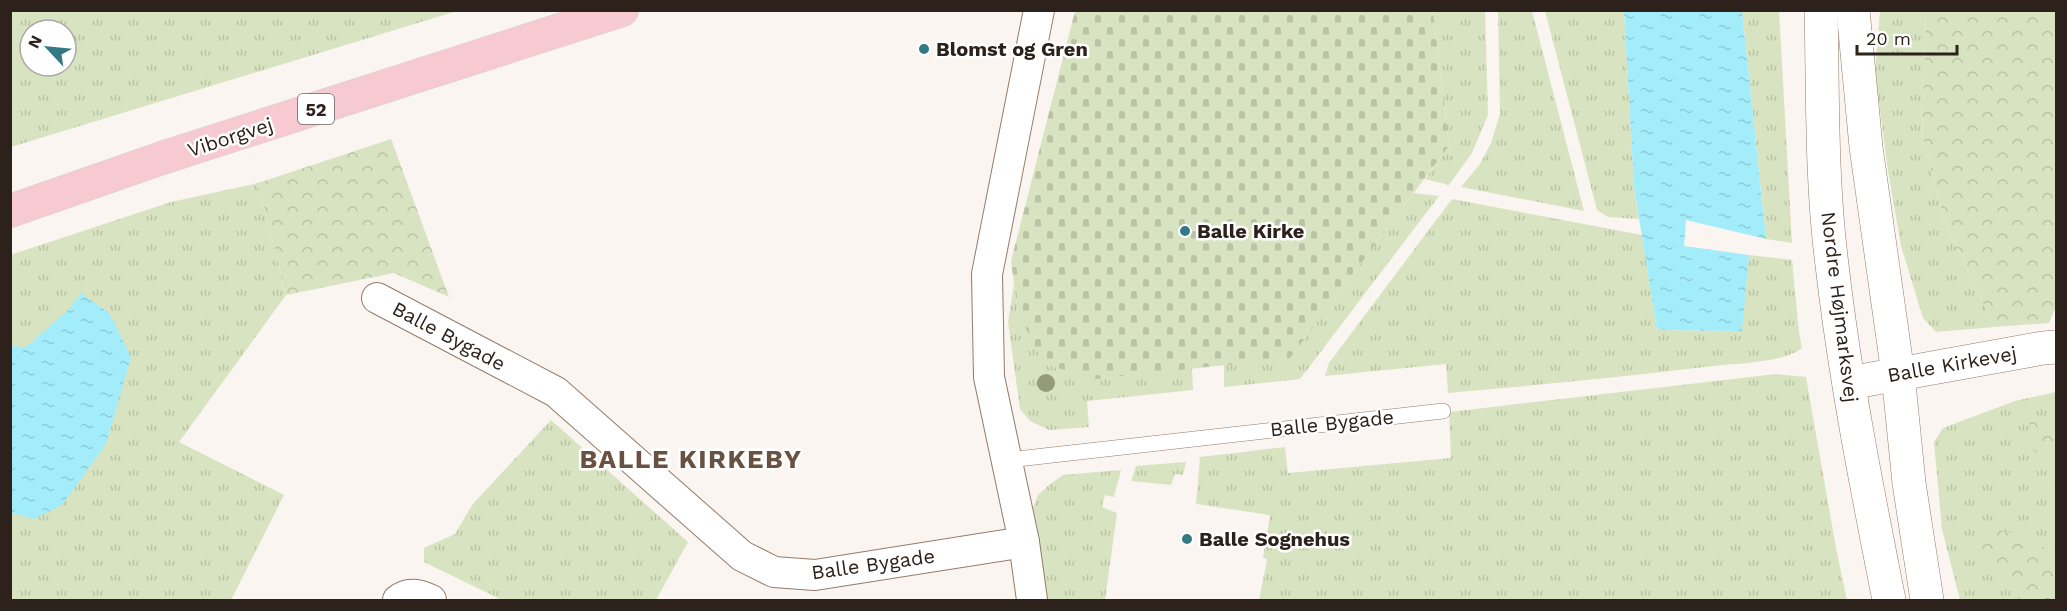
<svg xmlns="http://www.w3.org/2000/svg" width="2067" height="611" viewBox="0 0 2067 611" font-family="'Work Sans',sans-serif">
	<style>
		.grass { fill: url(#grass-tufts); fill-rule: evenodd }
		.forest { fill: url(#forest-crowns) }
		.cemetery { fill: url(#cemetery-stones) }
		.water { fill: url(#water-ripples) }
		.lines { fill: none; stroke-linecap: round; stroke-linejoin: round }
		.service-casing { stroke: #947b69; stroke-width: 16 }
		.minor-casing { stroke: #947b69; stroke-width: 32 }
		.tertiary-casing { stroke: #947b69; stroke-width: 34 }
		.primary-casing { stroke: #d5d3d1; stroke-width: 34 }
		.service { stroke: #fff; stroke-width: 15 }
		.minor { stroke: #fff; stroke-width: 30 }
		.tertiary { stroke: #fff; stroke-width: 33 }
		.primary { stroke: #f6cad0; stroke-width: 33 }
		.tree { fill: #959b79 }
		.poi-dot { fill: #327885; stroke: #fff; stroke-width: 2 }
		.labels { text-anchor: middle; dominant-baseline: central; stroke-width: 5; stroke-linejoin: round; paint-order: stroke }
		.shield { fill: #fff; stroke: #6b645f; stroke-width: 1.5 }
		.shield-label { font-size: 18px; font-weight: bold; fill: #2c221b }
		.poi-label { font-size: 20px; font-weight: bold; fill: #2c221b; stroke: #fff; text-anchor: start }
		.street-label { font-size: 20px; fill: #2c221b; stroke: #fff }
		.district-label { font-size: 26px; font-weight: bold; letter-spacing: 1.5px; fill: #695241; stroke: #fff }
	</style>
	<defs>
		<pattern id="grass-tufts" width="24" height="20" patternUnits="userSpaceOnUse" patternTransform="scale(1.5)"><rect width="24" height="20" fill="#d8e4c1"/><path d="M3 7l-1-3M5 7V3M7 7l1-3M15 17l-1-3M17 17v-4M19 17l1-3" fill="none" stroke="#bac3a5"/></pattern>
		<pattern id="forest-crowns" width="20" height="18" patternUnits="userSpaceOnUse" patternTransform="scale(1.5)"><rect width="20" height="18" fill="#d8e4c1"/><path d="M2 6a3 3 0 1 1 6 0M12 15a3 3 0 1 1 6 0" fill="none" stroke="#bac3a5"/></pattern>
		<pattern id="cemetery-stones" width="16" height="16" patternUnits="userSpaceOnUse" patternTransform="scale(1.5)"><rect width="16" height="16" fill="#d8e4c1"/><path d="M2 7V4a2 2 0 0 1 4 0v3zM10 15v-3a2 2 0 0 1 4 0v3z" fill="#bac3a5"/></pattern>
		<pattern id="water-ripples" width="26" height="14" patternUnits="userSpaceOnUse" patternTransform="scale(1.5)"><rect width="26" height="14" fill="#a3edfb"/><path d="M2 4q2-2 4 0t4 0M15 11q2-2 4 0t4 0" fill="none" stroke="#8ccbd7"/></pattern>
	</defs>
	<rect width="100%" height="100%" fill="#fbf5f1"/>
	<g class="grass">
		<path d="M 11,10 L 457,10 L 457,11 L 11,147 ZM 30,30 L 66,30 L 66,66 L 30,66 Z"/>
		<polygon points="1433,11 1485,11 1488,115 1472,153 1449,185 1425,179 1449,146"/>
		<polygon points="1498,11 1532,11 1584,211 1461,187 1480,164 1491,143 1500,114"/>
		<polygon points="1545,11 1624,11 1634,187 1639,219 1608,217 1597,210"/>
		<polygon points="1742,11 1779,11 1792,243 1766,239"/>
		<polygon points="1880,11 1926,11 1922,134 1944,219 1994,327 1936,332 1923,318 1901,246 1888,171 1875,72"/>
		<polygon points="258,183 286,295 179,442 284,495 231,600 11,600 10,255 171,202"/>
		<polygon points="1414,193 1439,196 1300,379 1224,387 1224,365 1290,357"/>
		<path d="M 1452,199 L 1642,235 L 1657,330 L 1741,331 L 1749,255 L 1792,260 L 1799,332 L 1802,348 C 1783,363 1738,363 1713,366 C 1625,377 1537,385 1448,393 L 1446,364 L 1325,376 L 1329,363 Z"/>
		<polygon points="1014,284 1018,313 1097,379 1192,368 1193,390 1087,401 1089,427 1049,430 1030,421 1020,409 1008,322"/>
		<polygon points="1776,374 1806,377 1836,548 1847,600 1259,600 1267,560 1263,557 1270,515 1196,504 1200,457 1285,447 1288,473 1451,458 1449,412"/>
		<polygon points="2056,392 2056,600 1960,600 1942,529 1934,442 1943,428 2015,401"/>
		<polygon points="551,420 688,542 656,600 502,600 424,562 424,548 455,534 472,505"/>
		<polygon points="1186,462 1183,475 1175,474 1171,485 1131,481 1136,466"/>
		<polygon points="1121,470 1114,497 1105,495 1102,507 1117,513 1105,600 1044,600 1032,511 1038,495 1049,485 1063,475"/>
	</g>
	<g class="forest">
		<polygon points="1926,11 2056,11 2056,306 2049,323 1994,327 1944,219 1922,134"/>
		<polygon points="391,139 449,297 394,273 286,295 258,183"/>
		<polygon points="2056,414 2056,467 2027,445 2030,421"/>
		<polygon points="1983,528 2023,535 2056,555 2056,600 2019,600 1974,546"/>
	</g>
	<polygon class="cemetery" points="1075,11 1433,11 1449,146 1290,358 1097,379 1044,364 1018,313 1011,261"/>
	<g class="water">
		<polygon points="1624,11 1742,11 1766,239 1686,220 1684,246 1749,255 1742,331 1657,330 1634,187"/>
		<polygon points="81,293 109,313 131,357 106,444 62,505 34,519 11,513 11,346 26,347 69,309"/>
	</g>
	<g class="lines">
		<g class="service-casing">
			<polyline id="service" points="1008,460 1443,411"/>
		</g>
		<g class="minor-casing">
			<g id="minor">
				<polyline points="377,298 556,392 742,556 774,572 815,575 1024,542"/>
				<path d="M 398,600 C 409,591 420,595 431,600"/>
				<polyline points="1032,600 1024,542 989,377 987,274 1039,10"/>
			</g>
		</g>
		<g class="tertiary-casing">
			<g id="tertiary">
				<path d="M 1821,10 C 1823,95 1821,180 1832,265 C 1845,378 1867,489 1889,600"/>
				<polyline points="1853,10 1866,147 1898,374 1909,483 1927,600"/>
				<polyline points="1849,383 2043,348 2056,347"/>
			</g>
		</g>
		<g class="primary-casing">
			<polyline id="primary" points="10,211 162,158 622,10"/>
		</g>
		<use href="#service" class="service"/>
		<use href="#minor" class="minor"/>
		<use href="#tertiary" class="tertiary"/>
		<use href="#primary" class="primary"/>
	</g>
	<circle class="tree" cx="1046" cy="383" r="9"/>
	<g class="poi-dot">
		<circle cx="924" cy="49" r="6"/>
		<circle cx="1185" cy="231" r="6"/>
		<circle cx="1187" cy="539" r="6"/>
	</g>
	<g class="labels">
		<rect class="shield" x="298" y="94" width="36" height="30" rx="4.5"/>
		<g class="shield-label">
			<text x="316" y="109">52</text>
		</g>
		<g class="poi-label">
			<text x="936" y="49">Blomst og Gren</text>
			<text x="1197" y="231">Balle Kirke</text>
			<text x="1199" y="539">Balle Sognehus</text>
		</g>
		<g class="street-label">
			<text transform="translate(230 137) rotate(-18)">Viborgvej</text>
			<text transform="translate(1840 307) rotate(83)">Nordre Højmarksvej</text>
			<text transform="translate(449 336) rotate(28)">Balle Bygade</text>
			<text transform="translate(1952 364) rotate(-10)">Balle Kirkevej</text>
			<text transform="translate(1332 423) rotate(-6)">Balle Bygade</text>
			<text transform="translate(873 564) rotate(-8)">Balle Bygade</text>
		</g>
		<g class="district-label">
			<text x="691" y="459">BALLE KIRKEBY</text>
		</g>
	</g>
	<rect width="2067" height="611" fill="none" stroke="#2c221b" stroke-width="24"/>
	<g transform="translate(48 48) rotate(296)"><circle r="28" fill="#ffffff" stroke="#aba7a4" stroke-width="1.5"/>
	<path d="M0-4.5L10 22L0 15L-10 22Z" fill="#327885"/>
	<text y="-9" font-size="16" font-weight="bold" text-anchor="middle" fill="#2c221b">N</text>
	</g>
	<path d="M1857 45v9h100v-9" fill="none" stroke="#2c221b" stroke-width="3"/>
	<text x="1866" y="45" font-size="18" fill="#2c221b" stroke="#ffffff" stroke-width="4.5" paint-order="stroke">20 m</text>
</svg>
